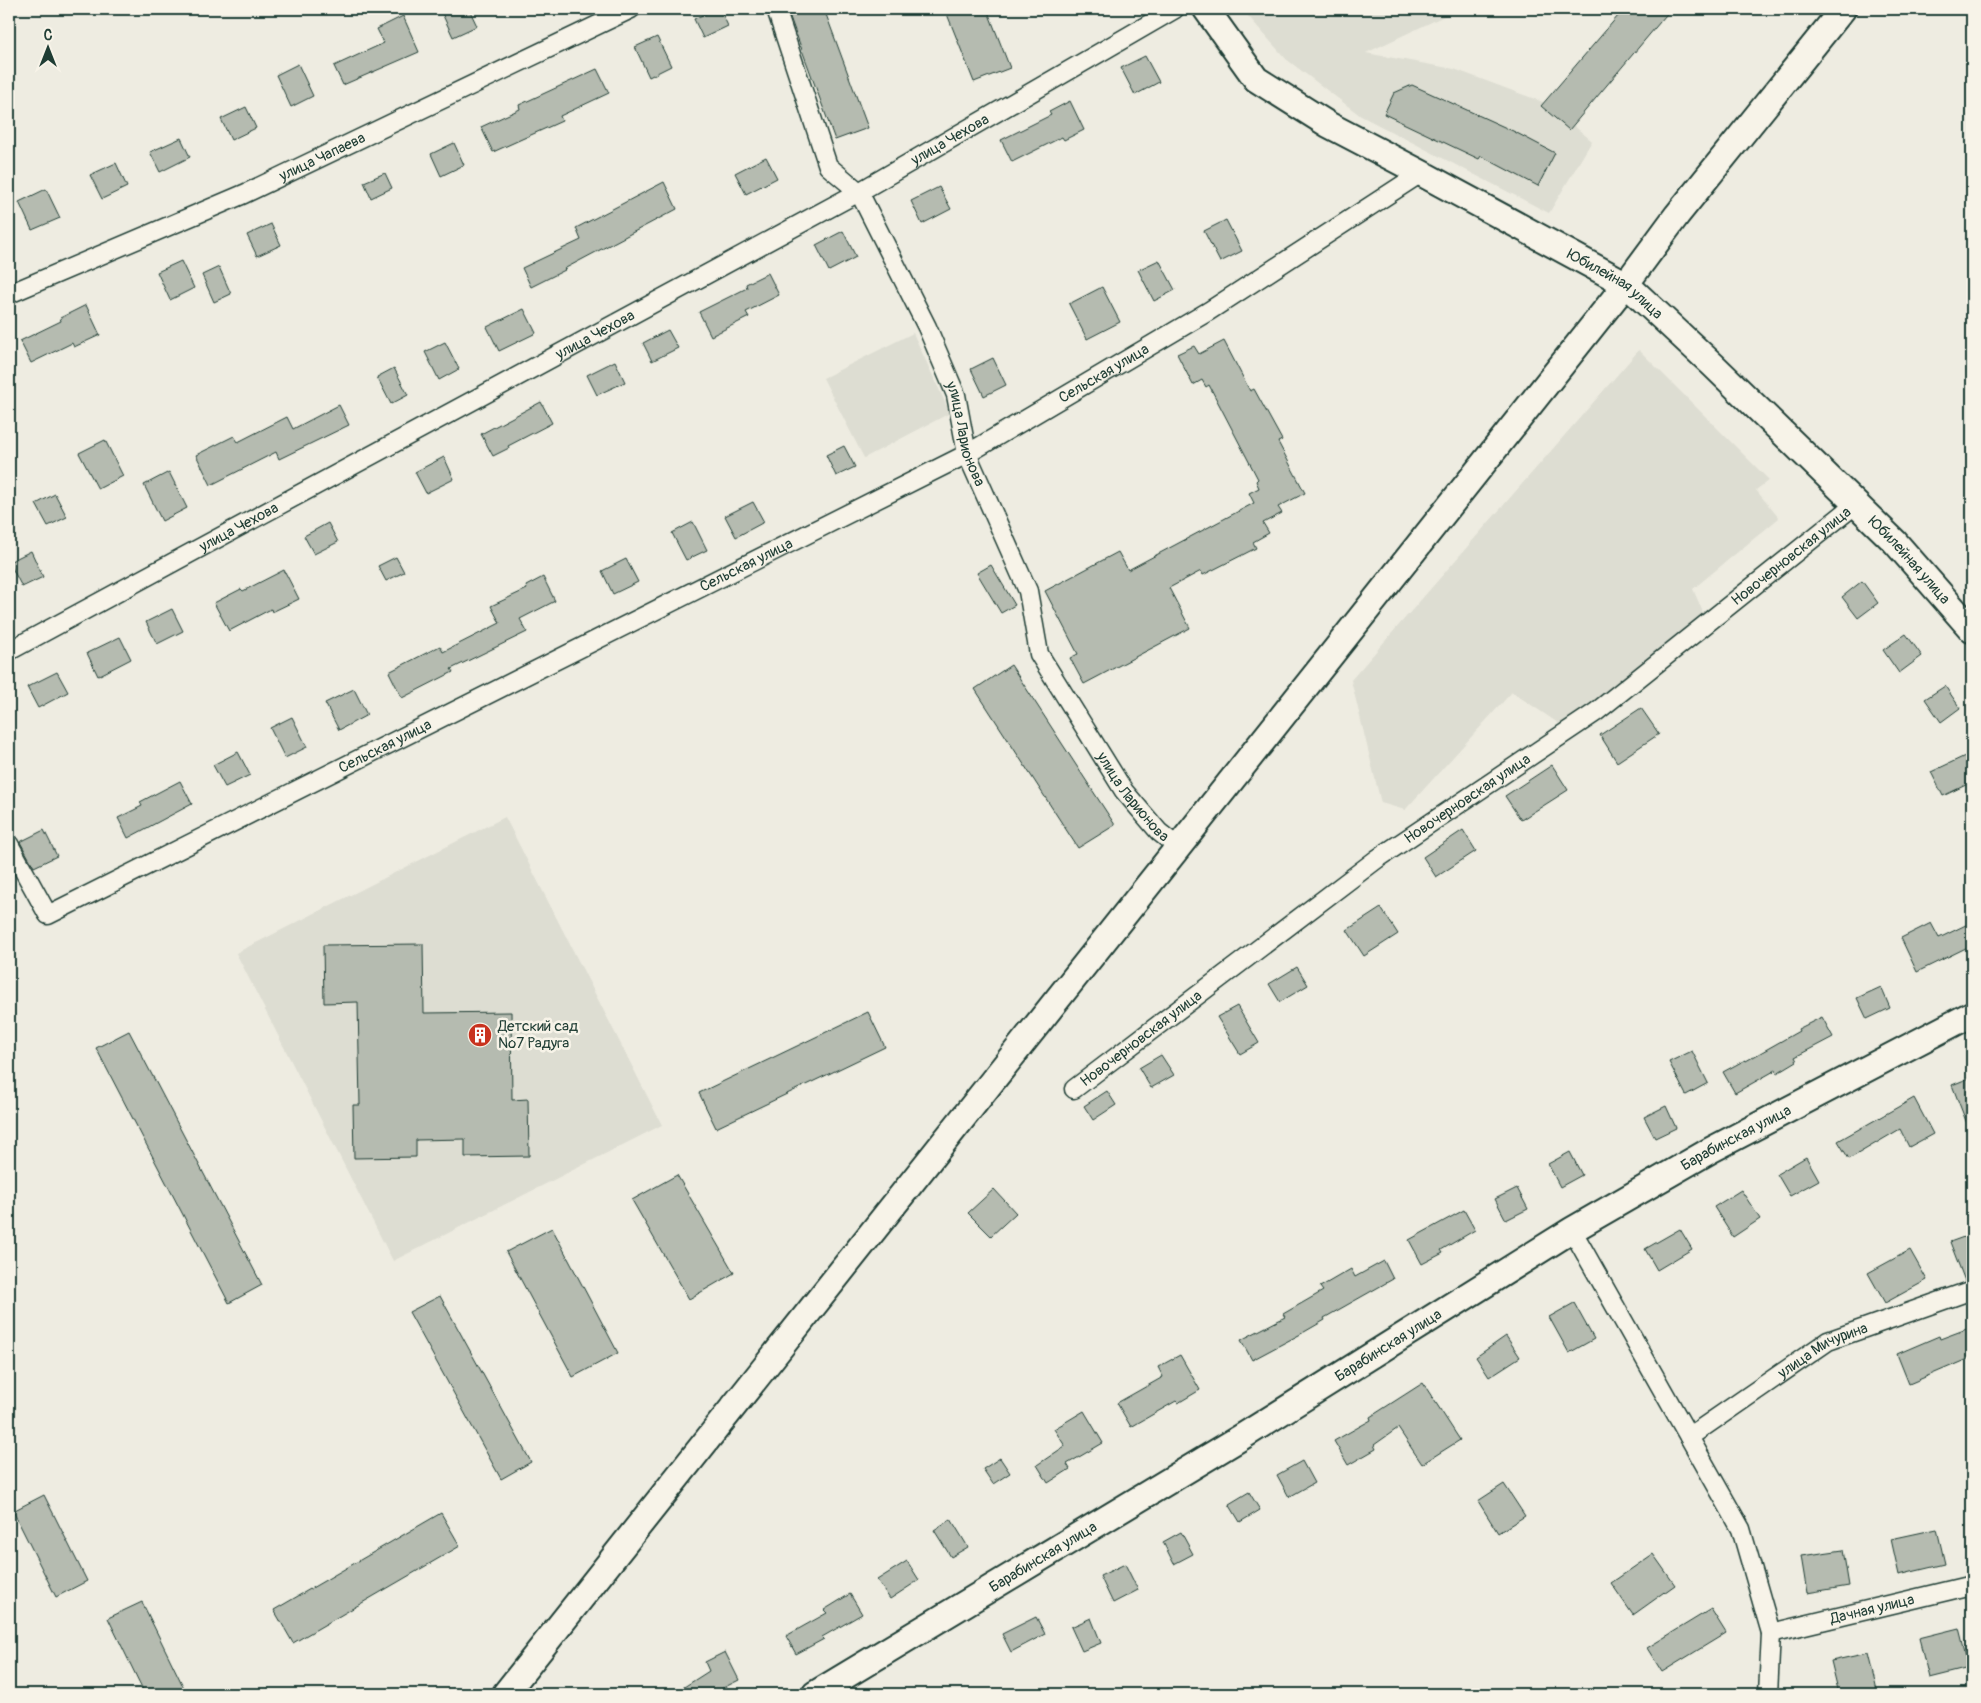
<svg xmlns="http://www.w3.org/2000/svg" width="1981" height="1703" viewBox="0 0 1981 1703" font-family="Pangolin,sans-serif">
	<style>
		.built { fill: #ddddd2 }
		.building { fill: #b5bbb0; stroke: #1f3d34 }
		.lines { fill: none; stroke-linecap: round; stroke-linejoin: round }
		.street-casing { stroke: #1f3d34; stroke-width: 21 }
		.secondary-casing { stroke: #1f3d34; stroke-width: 29 }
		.street { stroke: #f7f3e8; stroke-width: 18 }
		.secondary { stroke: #f7f3e8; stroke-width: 25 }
		.labels { text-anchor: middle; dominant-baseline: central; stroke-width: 5; stroke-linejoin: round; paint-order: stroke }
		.street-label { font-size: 15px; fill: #1f3d34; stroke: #f7f3e8 }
		.poi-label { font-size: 15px; fill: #1f3d34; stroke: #f7f3e8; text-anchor: start }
	</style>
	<rect width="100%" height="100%" fill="#eeece1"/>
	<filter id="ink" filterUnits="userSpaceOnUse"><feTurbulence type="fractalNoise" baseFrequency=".02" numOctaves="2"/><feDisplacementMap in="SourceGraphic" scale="10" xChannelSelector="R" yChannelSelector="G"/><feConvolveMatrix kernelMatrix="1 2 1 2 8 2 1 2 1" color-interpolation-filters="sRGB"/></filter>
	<g filter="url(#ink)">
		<g class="built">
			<polygon points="1242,9 1459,9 1366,53 1454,69 1548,104 1592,141 1549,213 1361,116 1286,59"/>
			<polygon points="913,333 950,413 864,458 823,378"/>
			<polygon points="1639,350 1769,480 1756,490 1779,518 1693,589 1705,617 1561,725 1512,692 1405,810 1381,803 1351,680"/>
			<polygon points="505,817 662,1125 393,1261 236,953"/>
		</g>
		<g class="building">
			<polygon points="440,9 469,9 477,26 453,37"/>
			<polygon points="715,9 720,9 728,26 703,38 694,19"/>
			<polygon points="787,9 824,9 868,128 835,140"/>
			<polygon points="945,9 987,9 1010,68 974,82"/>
			<polygon points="1624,9 1671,9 1569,130 1541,106"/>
			<polygon points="403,16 419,52 343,85 334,66 384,43 377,29"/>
			<polygon points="657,37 671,66 649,77 635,47"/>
			<polygon points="1145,56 1159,82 1135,95 1121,68"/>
			<polygon points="298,64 313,96 291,107 276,75"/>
			<polygon points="597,69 609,93 560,116 562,121 493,152 481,127 520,109 519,105"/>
			<polygon points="1412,85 1513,131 1555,153 1538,186 1481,156 1479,159 1384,114 1394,93"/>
			<polygon points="1070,101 1084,130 1064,140 1062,137 1012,162 1001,140 1051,115 1049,112"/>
			<polygon points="246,107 256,128 231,140 221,119"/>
			<polygon points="181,138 190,157 160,172 150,152"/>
			<polygon points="454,143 464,165 441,176 431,154"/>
			<polygon points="766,157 777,178 746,194 735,173"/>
			<polygon points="116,163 127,187 102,199 90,175"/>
			<polygon points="385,173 392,188 371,198 364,182"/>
			<polygon points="664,182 677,209 564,269 565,270 531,287 522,268 581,240 576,228"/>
			<polygon points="939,187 951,209 922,224 911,201"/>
			<polygon points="46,189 60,218 32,230 19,202"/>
			<polygon points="1226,220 1242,251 1220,262 1204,231"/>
			<polygon points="271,224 281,245 257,256 247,235"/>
			<polygon points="843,231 856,257 829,271 816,245"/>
			<polygon points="1159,260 1175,290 1154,301 1138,270"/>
			<polygon points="181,261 194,288 170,300 157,272"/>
			<polygon points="219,267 231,294 214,302 202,275"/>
			<polygon points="768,273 779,295 746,312 749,317 711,336 699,312 747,288 746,284"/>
			<polygon points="1102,287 1120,322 1087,339 1069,304"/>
			<polygon points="86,305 100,335 74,347 72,343 31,363 20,341 61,321 60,318"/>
			<polygon points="524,309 536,333 499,351 487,327"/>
			<polygon points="668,330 678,348 652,361 643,343"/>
			<polygon points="1224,341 1250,391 1254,389 1282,440 1278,442 1305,493 1278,507 1282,513 1263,523 1269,533 1253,542 1256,548 1203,575 1201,571 1169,588 1190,628 1084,684 1070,658 1078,654 1045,591 1118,552 1128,570 1254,503 1249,493 1259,488 1256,481 1258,479 1209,385 1206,387 1202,380 1193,385 1177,354 1194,346 1199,354"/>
			<polygon points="445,342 459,369 439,380 425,352"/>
			<polygon points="993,358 1006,385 984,396 971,369"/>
			<polygon points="615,361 625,382 597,395 587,375"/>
			<polygon points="394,368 408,395 391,404 377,377"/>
			<polygon points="541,402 552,423 508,446 509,448 493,456 481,434"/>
			<polygon points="339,405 349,425 279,459 276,452 211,485 196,455 234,436 238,442 287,417 293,429"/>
			<polygon points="105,440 123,476 98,489 79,453"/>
			<polygon points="844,446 855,467 836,476 826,455"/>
			<polygon points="444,457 454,479 426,493 415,472"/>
			<polygon points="169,472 187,508 162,521 144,485"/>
			<polygon points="55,494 67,517 48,526 36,504"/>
			<polygon points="753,502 764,522 736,537 725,516"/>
			<polygon points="693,522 707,550 686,560 672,533"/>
			<polygon points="328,523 338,542 314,554 304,536"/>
			<polygon points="31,551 43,577 22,587 9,562"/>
			<polygon points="396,557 404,572 386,581 378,566"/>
			<polygon points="626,559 638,582 613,594 602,571"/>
			<polygon points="991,565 1015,605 1001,613 977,573"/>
			<polygon points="284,570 299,599 272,612 271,609 229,631 214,603 241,589 243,591"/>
			<polygon points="543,577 555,601 520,619 527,632 451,669 453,672 402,698 389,672 440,646 443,652 500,623 491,606 527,589 526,586"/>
			<polygon points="1862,581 1878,603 1858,618 1842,597"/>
			<polygon points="172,609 183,631 157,644 146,622"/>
			<polygon points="1906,634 1922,656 1899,673 1883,650"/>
			<polygon points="120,637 131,659 98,676 87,653"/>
			<polygon points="1011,665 1115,825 1078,848 975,689"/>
			<polygon points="57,672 68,692 38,708 27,687"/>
			<polygon points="1945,686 1960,708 1941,722 1925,699"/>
			<polygon points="354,689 367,715 339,730 325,703"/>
			<polygon points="1641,708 1659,734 1617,762 1600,735"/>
			<polygon points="292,717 307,747 285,758 270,728"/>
			<polygon points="238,752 250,775 225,787 213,765"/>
			<polygon points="1965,756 1972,772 1972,782 1943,796 1931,772"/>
			<polygon points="1552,765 1568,790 1521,820 1505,796"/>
			<polygon points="180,781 192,804 128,838 118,818 142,806 140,802"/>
			<polygon points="44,830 57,856 34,867 20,842"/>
			<polygon points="1463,830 1476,851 1436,877 1423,857"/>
			<polygon points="1381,908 1398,934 1364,956 1347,930"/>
			<polygon points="1972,922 1972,945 1917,972 1901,938 1931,923 1939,938"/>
			<polygon points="423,944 424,1013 511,1012 512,1100 528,1099 529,1156 465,1157 465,1139 416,1140 416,1157 354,1158 353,1105 360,1105 358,1002 324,1003 323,945"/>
			<polygon points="1297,967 1308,985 1280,1002 1269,984"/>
			<polygon points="1881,987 1890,1008 1867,1019 1857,998"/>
			<polygon points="1237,1006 1259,1043 1240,1054 1217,1017"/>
			<polygon points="868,1012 885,1047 716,1128 699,1093"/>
			<polygon points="1822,1017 1833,1037 1795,1057 1797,1061 1777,1073 1776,1070 1735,1093 1723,1072 1745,1060 1746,1061 1799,1031 1798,1029"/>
			<polygon points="129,1031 262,1285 229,1303 96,1048"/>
			<polygon points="1692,1051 1708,1083 1686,1095 1669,1062"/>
			<polygon points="1161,1055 1174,1075 1151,1088 1139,1068"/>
			<polygon points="1972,1077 1972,1133 1971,1134 1952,1085"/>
			<polygon points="1107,1091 1116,1105 1093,1120 1084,1106"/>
			<polygon points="1914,1098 1933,1134 1909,1147 1900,1129 1849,1159 1838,1141"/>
			<polygon points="1666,1106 1676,1128 1655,1138 1644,1117"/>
			<polygon points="1570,1152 1582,1175 1560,1187 1548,1164"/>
			<polygon points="1806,1157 1819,1180 1790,1196 1777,1174"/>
			<polygon points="677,1175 734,1273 689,1299 632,1200"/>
			<polygon points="1517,1188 1528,1209 1506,1220 1495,1199"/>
			<polygon points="994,1189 1016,1213 991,1236 968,1213"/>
			<polygon points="1741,1190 1760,1219 1733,1237 1714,1207"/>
			<polygon points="1464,1210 1475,1230 1441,1250 1443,1253 1422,1264 1409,1240"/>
			<polygon points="552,1228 618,1353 573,1377 506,1252"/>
			<polygon points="1680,1229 1692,1249 1657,1270 1645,1249"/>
			<polygon points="1972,1234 1972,1280 1965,1281 1950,1242"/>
			<polygon points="1910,1250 1927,1280 1885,1303 1868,1273"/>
			<polygon points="1384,1261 1393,1279 1324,1318 1325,1320 1299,1335 1252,1360 1241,1340 1285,1317 1283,1314 1323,1291 1320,1287 1351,1269 1355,1277"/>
			<polygon points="440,1296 531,1462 501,1479 409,1312"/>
			<polygon points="1574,1303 1594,1339 1569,1353 1549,1317"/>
			<polygon points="1972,1327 1972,1357 1909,1384 1897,1354 1939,1336 1940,1339"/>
			<polygon points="1506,1336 1520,1357 1489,1377 1476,1357"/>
			<polygon points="1180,1355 1200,1390 1178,1403 1176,1401 1131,1427 1117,1403 1163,1377 1158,1367"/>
			<polygon points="1423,1383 1460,1440 1422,1464 1398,1428 1374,1445 1376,1449 1348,1465 1334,1441 1371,1420 1370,1417"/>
			<polygon points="1084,1411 1103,1443 1067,1464 1070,1469 1048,1483 1037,1465 1065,1446 1054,1429"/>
			<polygon points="1000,1458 1010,1473 993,1484 983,1469"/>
			<polygon points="1302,1461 1314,1483 1289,1497 1277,1475"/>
			<polygon points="1504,1484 1525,1516 1498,1533 1478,1501"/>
			<polygon points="1249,1492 1260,1510 1240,1522 1229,1504"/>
			<polygon points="44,1495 87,1581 56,1597 13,1511"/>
			<polygon points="441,1513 460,1546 293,1643 274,1610"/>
			<polygon points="951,1519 968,1547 951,1557 934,1530"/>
			<polygon points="1937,1529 1945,1564 1899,1575 1891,1539"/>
			<polygon points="1181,1532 1193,1554 1174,1564 1163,1542"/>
			<polygon points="1843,1550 1849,1586 1807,1593 1801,1556"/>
			<polygon points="1653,1554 1675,1585 1633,1615 1611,1583"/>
			<polygon points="907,1561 919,1580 890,1599 877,1580"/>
			<polygon points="1125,1564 1138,1590 1113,1603 1100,1576"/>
			<polygon points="850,1594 862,1614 822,1637 824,1639 796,1654 786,1636 827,1613 824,1610"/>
			<polygon points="142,1602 185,1690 176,1694 145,1694 108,1618"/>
			<polygon points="1711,1609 1726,1633 1662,1672 1647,1648"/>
			<polygon points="1036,1617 1045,1634 1011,1652 1002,1634"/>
			<polygon points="1091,1618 1101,1643 1082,1651 1071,1627"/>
			<polygon points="1959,1628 1969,1668 1929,1678 1919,1638"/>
			<polygon points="725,1652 739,1680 711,1694 673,1694 709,1671 705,1662"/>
			<polygon points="1868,1653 1878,1694 1839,1694 1831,1661"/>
		</g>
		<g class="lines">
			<g class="street-casing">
				<g id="street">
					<path id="s1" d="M 776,9 L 828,166 L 859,192 L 927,327 L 956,395 L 967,454 L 1028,591 L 1039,654 L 1124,791 L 1159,832 L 1178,847"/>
					<path id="s2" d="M 9,294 L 244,194 L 631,9"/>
					<path id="s3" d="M 9,651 L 859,192 L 1175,9"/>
					<path id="s4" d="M 9,844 L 48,915 L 967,454 L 1209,311 L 1421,173"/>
					<path id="s5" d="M 1074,1089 L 1377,859 L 1596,712 L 1856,504"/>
					<polyline points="1572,1230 1741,1529 1771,1633 1768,1694"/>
					<path id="s6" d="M 1689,1437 L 1828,1341 L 1972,1290"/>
					<path id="s7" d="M 1771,1633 L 1972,1585"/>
				</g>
			</g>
			<g class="secondary-casing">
				<g id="secondary">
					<path id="s8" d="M 1206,9 L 1256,79 L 1329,125 L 1421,173 L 1626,284 L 1713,365 L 1895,542 L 1972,630"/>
					<polyline points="505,1694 1626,284 1677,215 1843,9"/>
					<path id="s9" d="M 815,1694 L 1240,1438 L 1572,1230 L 1711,1150 L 1972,1014"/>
				</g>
			</g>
			<use href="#street" class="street"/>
			<use href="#secondary" class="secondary"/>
		</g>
	</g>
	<defs>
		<g id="building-disc" transform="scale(1.25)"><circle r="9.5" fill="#c8321e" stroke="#f7f3e8"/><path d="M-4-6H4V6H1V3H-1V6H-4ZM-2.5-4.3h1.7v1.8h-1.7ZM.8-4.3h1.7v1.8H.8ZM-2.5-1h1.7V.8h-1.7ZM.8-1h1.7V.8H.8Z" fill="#fff"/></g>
	</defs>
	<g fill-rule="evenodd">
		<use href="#building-disc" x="480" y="1035"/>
	</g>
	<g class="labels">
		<g class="street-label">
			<text stroke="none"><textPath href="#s3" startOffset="1071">улица Чехова</textPath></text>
			<text stroke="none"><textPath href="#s2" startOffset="342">улица Чапаева</textPath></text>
			<text stroke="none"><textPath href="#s8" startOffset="500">Юбилейная улица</textPath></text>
			<text stroke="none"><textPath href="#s3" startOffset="666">улица Чехова</textPath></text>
			<text stroke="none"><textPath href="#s4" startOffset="1268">Сельская улица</textPath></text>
			<text stroke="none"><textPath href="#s1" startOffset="471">улица Ларионова</textPath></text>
			<text stroke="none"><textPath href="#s3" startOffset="261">улица Чехова</textPath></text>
			<text stroke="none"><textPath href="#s5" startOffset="894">Новочерновская улица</textPath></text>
			<text stroke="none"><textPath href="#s8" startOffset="905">Юбилейная улица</textPath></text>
			<text stroke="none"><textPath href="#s4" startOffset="862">Сельская улица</textPath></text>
			<text stroke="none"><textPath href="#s4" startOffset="458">Сельская улица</textPath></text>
			<text stroke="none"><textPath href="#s1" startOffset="876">улица Ларионова</textPath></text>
			<text stroke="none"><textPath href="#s5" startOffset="489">Новочерновская улица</textPath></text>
			<text stroke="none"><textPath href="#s5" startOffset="84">Новочерновская улица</textPath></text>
			<text stroke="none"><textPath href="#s9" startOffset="1076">Барабинская улица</textPath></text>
			<text stroke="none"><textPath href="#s9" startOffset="671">Барабинская улица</textPath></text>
			<text stroke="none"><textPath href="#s6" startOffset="160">улица Мичурина</textPath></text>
			<text stroke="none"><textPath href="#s9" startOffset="266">Барабинская улица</textPath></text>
			<text stroke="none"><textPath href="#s7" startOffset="104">Дачная улица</textPath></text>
		</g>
		<g class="poi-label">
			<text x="498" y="1026">Детский сад<tspan x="498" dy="17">№7 Радуга</tspan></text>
		</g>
	</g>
	<rect width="1981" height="1703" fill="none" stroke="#f7f3e8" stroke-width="30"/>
	<rect x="15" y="15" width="1951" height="1673" fill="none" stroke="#1f3d34" stroke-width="2" filter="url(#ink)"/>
	<g transform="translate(48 48)" stroke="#f7f3e8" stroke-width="4" paint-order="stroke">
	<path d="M0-4L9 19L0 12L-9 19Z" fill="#1f3d34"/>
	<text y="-8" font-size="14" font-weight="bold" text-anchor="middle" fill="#1f3d34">С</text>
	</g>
</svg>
